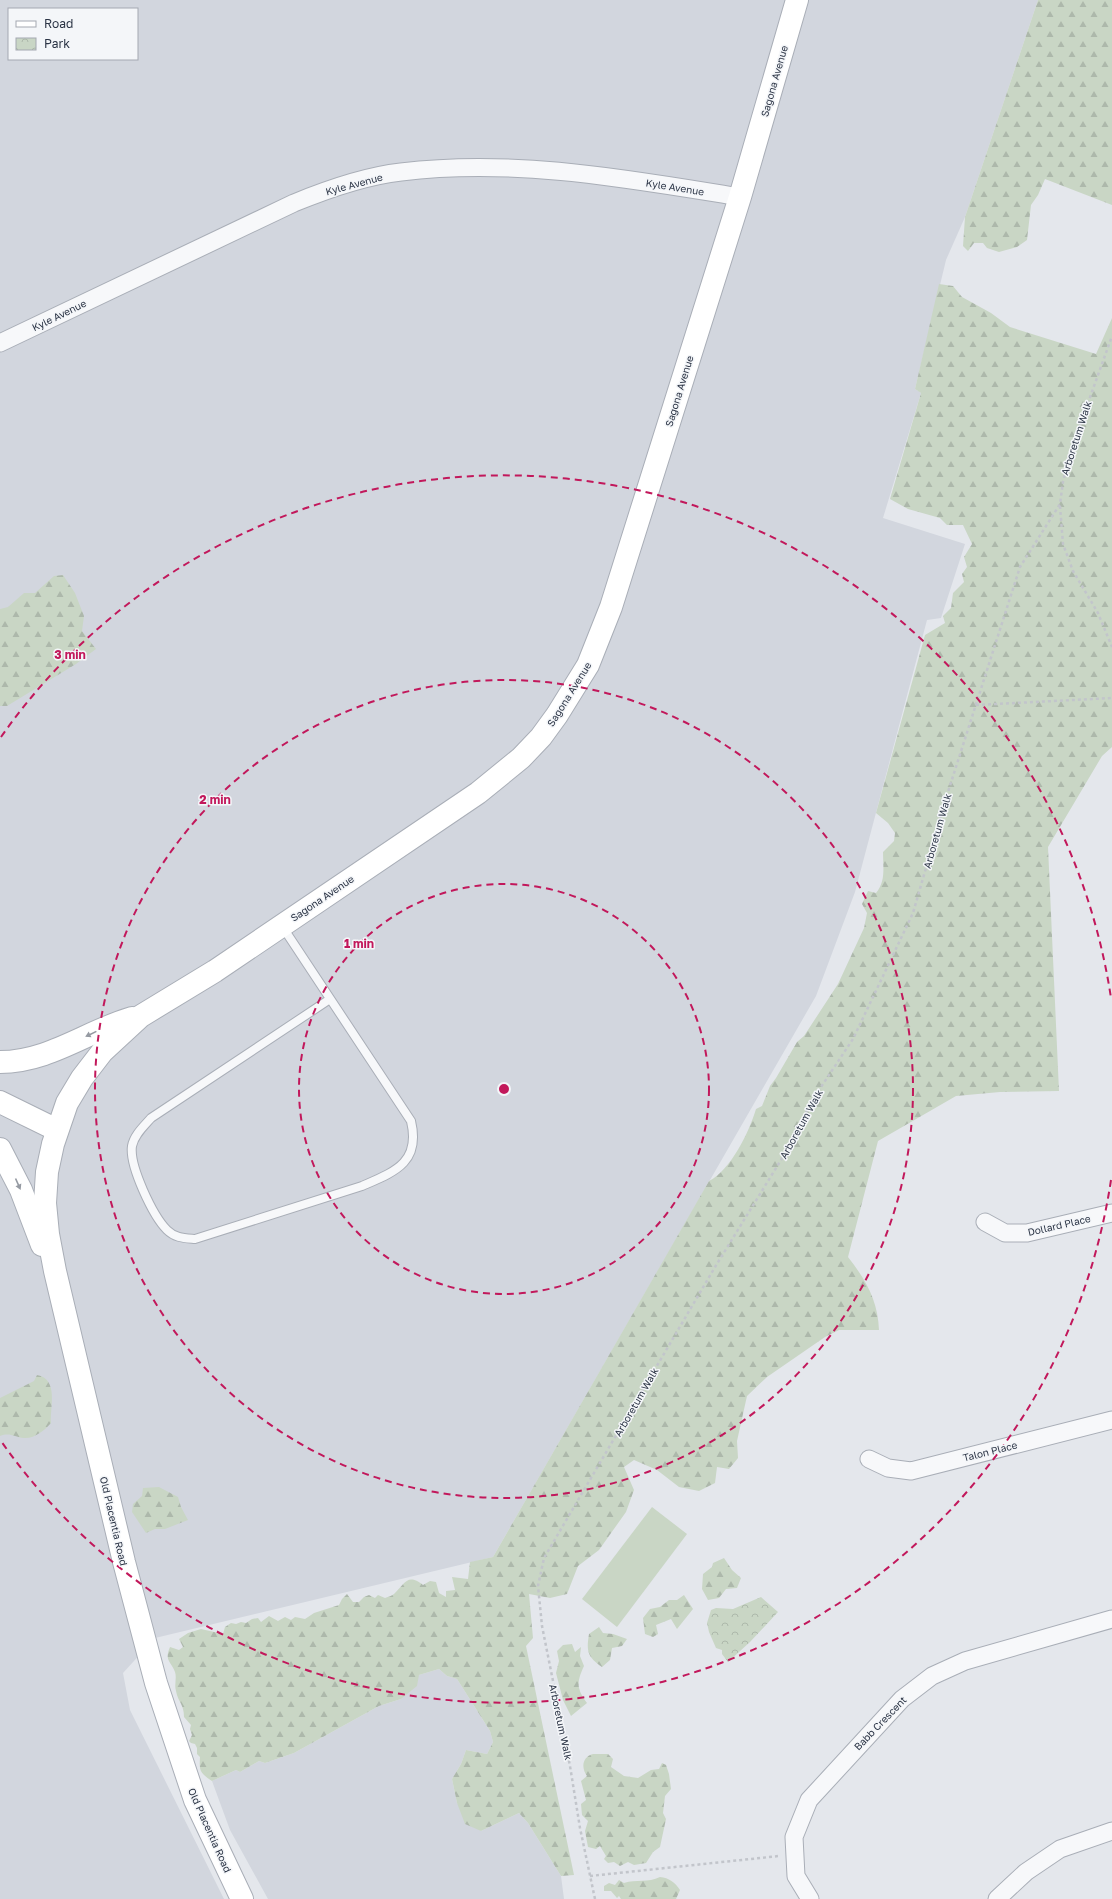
<svg xmlns="http://www.w3.org/2000/svg" width="1112" height="1899" viewBox="0 0 1112 1899" font-family="'Golos Text',sans-serif">
	<style>
		.built { fill: #d2d6de; fill-rule: evenodd }
		.grass { fill: #c9d6c5 }
		.forest { fill: url(#forest-firs) }
		.park { fill: url(#park-crowns) }
		.lines { fill: none; stroke-linecap: round; stroke-linejoin: round }
		.lane-casing { stroke: #a9aeb7; stroke-width: 10 }
		.street-casing { stroke: #a9aeb7; stroke-width: 19 }
		.secondary-casing { stroke: #a9aeb7; stroke-width: 24 }
		.path { stroke: #c2c5cb; stroke-width: 2.5; stroke-dasharray: 3 3; stroke-linecap: butt }
		.lane { stroke: #f7f8fa; stroke-width: 8 }
		.street { stroke: #f7f8fa; stroke-width: 17 }
		.secondary { stroke: #fff; stroke-width: 22 }
		.oneway { fill: #959aa2 }
		.ring { fill: none; stroke: #c2185b; stroke-width: 2; stroke-dasharray: 7 5 }
		.labels { text-anchor: middle; dominant-baseline: central; stroke-width: 3; stroke-linejoin: round; paint-order: stroke }
		.street-label { font-size: 10px; fill: #2b3445; stroke: #f4f6f9 }
		.centre { fill: #c2185b; stroke: #f4f6f9; stroke-width: 2 }
		.ring-label { font-size: 12px; text-anchor: middle; font-weight: bold; fill: #c2185b; stroke: #f4f6f9; stroke-width: 3; stroke-linejoin: round; paint-order: stroke }
	</style>
	<defs>
		<pattern id="forest-firs" width="22" height="20" patternUnits="userSpaceOnUse"><rect width="22" height="20" fill="#c9d6c5"/><path d="M5 1l3.5 6h-7zM16 11l3.5 6h-7z" fill="#adb8ab"/></pattern>
		<pattern id="park-crowns" width="20" height="18" patternUnits="userSpaceOnUse"><rect width="20" height="18" fill="#c9d6c5"/><path d="M2 6a3 3 0 1 1 6 0M12 15a3 3 0 1 1 6 0" fill="none" stroke="#adb8ab"/></pattern>
	</defs>
	<rect width="100%" height="100%" fill="#e4e7ec"/>
	<g class="built">
		<path d="M 0,0 L 1038,0 L 965,217 L 946,260 L 915,389 L 921,393 L 883,518 L 965,544 L 941,618 L 927,620 L 855,892 L 816,996 L 493,1557 L 155,1638 L 123,1673 L 130,1710 L 224,1899 L 0,1899 ZM 9,9 L 137,9 L 137,59 L 9,59 Z"/>
		<polygon points="439,1669 447,1676 457,1679 490,1731 493,1742 487,1754 466,1750 461,1764 452,1779 457,1803 481,1831 519,1813 528,1823 561,1876 564,1899 268,1899 230,1830 212,1781 236,1770 240,1772 259,1761 265,1763 294,1753 379,1706 401,1699 419,1675"/>
	</g>
	<polygon class="grass" points="652,1507 687,1534 617,1627 582,1599"/>
	<g class="forest">
		<polygon points="1038,0 1112,0 1112,205 1045,179 1038,195 1031,205 1027,240 1017,247 999,252 987,248 983,243 974,243 968,251 963,246 965,217"/>
		<path d="M 939,284 L 953,286 L 962,297 L 991,313 L 1010,327 L 1096,354 L 1112,318 L 1112,747 L 1102,756 L 1048,847 L 1059,1091 L 1000,1092 L 956,1096 L 878,1141 L 848,1257 C 866,1280 878,1301 879,1330 L 839,1330 L 825,1337 L 767,1377 L 747,1396 L 737,1441 L 738,1458 L 729,1469 L 717,1467 L 715,1483 L 699,1491 L 679,1487 L 657,1470 L 634,1460 L 624,1467 L 634,1490 L 626,1512 L 599,1550 L 578,1566 L 567,1594 L 550,1598 L 529,1594 L 533,1638 L 526,1646 L 574,1875 L 561,1876 L 528,1823 L 519,1813 L 481,1831 L 465,1824 L 457,1803 L 452,1779 L 461,1764 L 466,1750 L 487,1754 L 493,1742 L 490,1731 L 457,1679 L 447,1676 L 439,1669 L 419,1675 L 417,1686 L 401,1699 L 379,1706 L 294,1753 L 265,1763 L 259,1761 L 240,1772 L 236,1770 L 212,1781 C 200,1773 199,1771 200,1757 L 197,1754 L 197,1748 L 195,1744 L 191,1743 L 189,1741 L 192,1735 L 190,1729 L 191,1725 L 184,1717 C 184,1704 178,1702 176,1691 C 174,1685 177,1678 175,1672 C 171,1661 164,1661 170,1647 L 179,1650 L 183,1647 L 179,1639 L 188,1633 L 201,1629 L 223,1634 L 225,1627 L 231,1623 L 236,1624 L 241,1622 L 246,1623 L 252,1619 L 258,1618 L 261,1622 L 269,1616 L 278,1621 L 285,1617 L 291,1620 L 295,1617 L 305,1619 L 314,1613 L 339,1605 L 342,1599 L 347,1594 L 353,1602 L 359,1602 L 364,1597 L 369,1595 L 375,1598 L 378,1595 L 385,1598 C 387,1597 392,1596 394,1594 C 404,1585 407,1572 423,1585 L 430,1581 L 436,1582 L 439,1593 L 446,1597 L 446,1591 L 455,1590 L 452,1577 L 468,1579 L 470,1562 L 493,1557 L 709,1181 C 731,1170 749,1132 756,1109 L 762,1106 L 770,1086 L 776,1078 L 797,1042 L 804,1036 L 838,984 L 864,928 L 867,913 L 862,904 L 868,891 L 876,893 C 886,881 883,867 883,852 L 894,841 L 895,833 L 888,823 L 876,813 L 925,635 L 945,623 L 943,616 L 951,608 L 953,593 L 964,582 L 962,574 L 967,567 L 964,557 L 972,544 L 963,525 L 947,525 L 940,518 L 908,509 L 890,499 L 921,393 L 915,389 Z"/>
		<polygon points="63,575 75,593 84,616 82,631 96,649 76,664 7,706 0,706 0,609 8,607 24,593 35,593 54,576"/>
		<path d="M 37,1375 C 59,1379 50,1407 51,1423 C 45,1430 34,1439 24,1438 C 14,1437 10,1432 0,1436 L 0,1398 L 34,1381 Z"/>
		<polygon points="159,1487 178,1497 181,1507 188,1520 165,1529 155,1529 146,1533 132,1512 133,1504 142,1496 143,1488"/>
		<polygon points="724,1558 732,1570 741,1578 737,1588 726,1589 719,1598 708,1600 702,1589 703,1574 712,1567 713,1563"/>
		<polygon points="684,1595 693,1609 677,1629 671,1619 656,1625 658,1634 653,1637 645,1634 643,1618 650,1609 660,1607 669,1600 677,1600"/>
		<path d="M 599,1627 L 603,1633 L 613,1634 L 627,1639 L 622,1646 L 612,1648 L 610,1660 L 602,1667 C 588,1657 586,1652 589,1634 Z"/>
		<path d="M 572,1644 L 575,1652 L 581,1647 L 580,1656 L 584,1666 C 576,1683 577,1689 587,1703 L 571,1716 L 563,1700 L 556,1673 L 559,1661 L 557,1651 L 563,1645 Z"/>
		<path d="M 593,1754 L 608,1754 L 613,1759 L 611,1767 L 624,1776 L 638,1778 L 651,1770 L 659,1769 L 662,1763 L 666,1765 L 669,1774 L 671,1789 L 665,1796 L 663,1813 L 666,1819 L 660,1847 L 653,1852 L 646,1863 L 634,1865 L 628,1862 L 620,1866 L 614,1862 L 608,1863 L 604,1859 L 606,1856 L 600,1846 L 596,1849 L 588,1847 L 585,1831 L 588,1821 L 582,1815 L 581,1804 L 586,1800 L 581,1781 L 587,1776 C 581,1768 582,1757 593,1754 Z"/>
		<path d="M 660,1877 C 669,1878 675,1882 680,1890 L 676,1899 L 621,1899 L 619,1896 L 617,1898 L 611,1891 L 604,1891 L 604,1886 L 609,1883 L 615,1885 L 619,1880 L 624,1883 C 636,1879 648,1883 660,1877 Z"/>
	</g>
	<polygon class="park" points="761,1597 778,1612 750,1642 728,1662 722,1654 722,1650 716,1648 709,1632 707,1623 711,1610 716,1608 733,1609"/>
	<g class="lines">
		<g class="lane-casing">
			<path id="lane" d="M 282,926 L 411,1121 C 421,1163 394,1172 362,1186 L 195,1239 C 184,1238 175,1238 167,1230 C 153,1216 129,1166 132,1146 C 134,1135 144,1126 151,1118 L 330,999"/>
		</g>
		<g class="street-casing">
			<g id="street">
				<path d="M 0,343 L 294,203 C 328,189 365,176 401,172 C 515,158 628,179 740,197"/>
				<polyline points="985,1222 1005,1233 1027,1233 1112,1213"/>
				<polyline points="869,1459 888,1468 911,1471 1112,1420"/>
				<polyline points="810,1899 796,1876 794,1837 809,1800 902,1699 932,1676 965,1661 1112,1619"/>
				<polyline points="997,1899 1026,1872 1060,1849 1112,1831"/>
			</g>
		</g>
		<g class="secondary-casing">
			<g id="secondary">
				<path d="M 0,1062 C 49,1062 87,1031 132,1018"/>
				<polyline points="0,1102 57,1130"/>
				<polyline points="0,1149 21,1190 42,1245"/>
				<polyline points="242,1899 195,1800 156,1683 124,1562 55,1271 48,1234 45,1203 47,1172 53,1144 67,1103 82,1078 102,1052 141,1016 215,971 478,793 521,758 541,737 557,715 588,665 611,607 740,197 797,0"/>
			</g>
		</g>
		<g class="path">
			<polyline points="1060,506 1063,544 1073,571 1098,613 1112,647"/>
			<polyline points="976,705 1112,698"/>
			<polyline points="590,1876 779,1856"/>
			<polyline points="595,1899 580,1828 570,1766 542,1626 538,1586 544,1558 715,1267 781,1160 813,1099 853,1039 913,913 947,795 1020,567 1060,504 1063,482 1070,453 1112,336"/>
		</g>
		<use href="#lane" class="lane"/>
		<use href="#street" class="street"/>
		<use href="#secondary" class="secondary"/>
	</g>
	<defs><path id="oneway-solid" d="M-6-.8H1V-3.2L6.5 0L1 3.2V.8H-6Z"/></defs>
	<g class="oneway">
		<use href="#oneway-solid" transform="translate(91 1034) rotate(154)"/>
		<use href="#oneway-solid" transform="translate(18 1184) rotate(66)"/>
	</g>
	<g class="ring">
		<circle cx="504" cy="1089" r="205"/>
		<circle cx="504" cy="1089" r="409"/>
		<path d="M1111 1180A614 614 0 0 1 1 1441M1 737A614 614 0 0 1 1111 998"/>
	</g>
	<g class="labels">
		<g class="street-label">
			<text transform="translate(774 81) rotate(-74)">Sagona Avenue</text>
			<text transform="translate(354 184) rotate(-15)">Kyle Avenue</text>
			<text transform="translate(675 187) rotate(9)">Kyle Avenue</text>
			<text transform="translate(59 315) rotate(-26)">Kyle Avenue</text>
			<text transform="translate(679 391) rotate(-73)">Sagona Avenue</text>
			<text transform="translate(1076 438) rotate(-72)">Arboretum Walk</text>
			<text transform="translate(569 694) rotate(-58)">Sagona Avenue</text>
			<text transform="translate(937 831) rotate(-74)">Arboretum Walk</text>
			<text transform="translate(322 898) rotate(-34)">Sagona Avenue</text>
			<text transform="translate(801 1124) rotate(-61)">Arboretum Walk</text>
			<text transform="translate(1059 1225) rotate(-13)">Dollard Place</text>
			<text transform="translate(636 1402) rotate(-60)">Arboretum Walk</text>
			<text transform="translate(990 1451) rotate(-14)">Talon Place</text>
			<text transform="translate(114 1521) rotate(77)">Old Placentia Road</text>
			<text transform="translate(561 1722) rotate(78)">Arboretum Walk</text>
			<text transform="translate(880 1723) rotate(-46)">Babb Crescent</text>
			<text transform="translate(210 1830) rotate(66)">Old Placentia Road</text>
		</g>
	</g>
	<circle cx="504" cy="1089" r="6" class="centre"/>
	<g class="ring-label">
		<text x="70" y="659">3 min</text>
		<text x="215" y="804">2 min</text>
		<text x="359" y="948">1 min</text>
	</g>
	<rect x="8" y="8" width="130" height="52" fill="#f4f6f9" stroke="#a4a8b1"/>
	<rect x="16" y="21" width="20" height="6" fill="#ffffff" stroke="#a4a8b1"/>
	<text x="44" y="28" font-size="12" fill="#2b3445">Road</text>
	<rect x="16" y="38" width="20" height="12" fill="url(#park-crowns)" stroke="#a4a8b1"/>
	<text x="44" y="48" font-size="12" fill="#2b3445">Park</text>
</svg>
